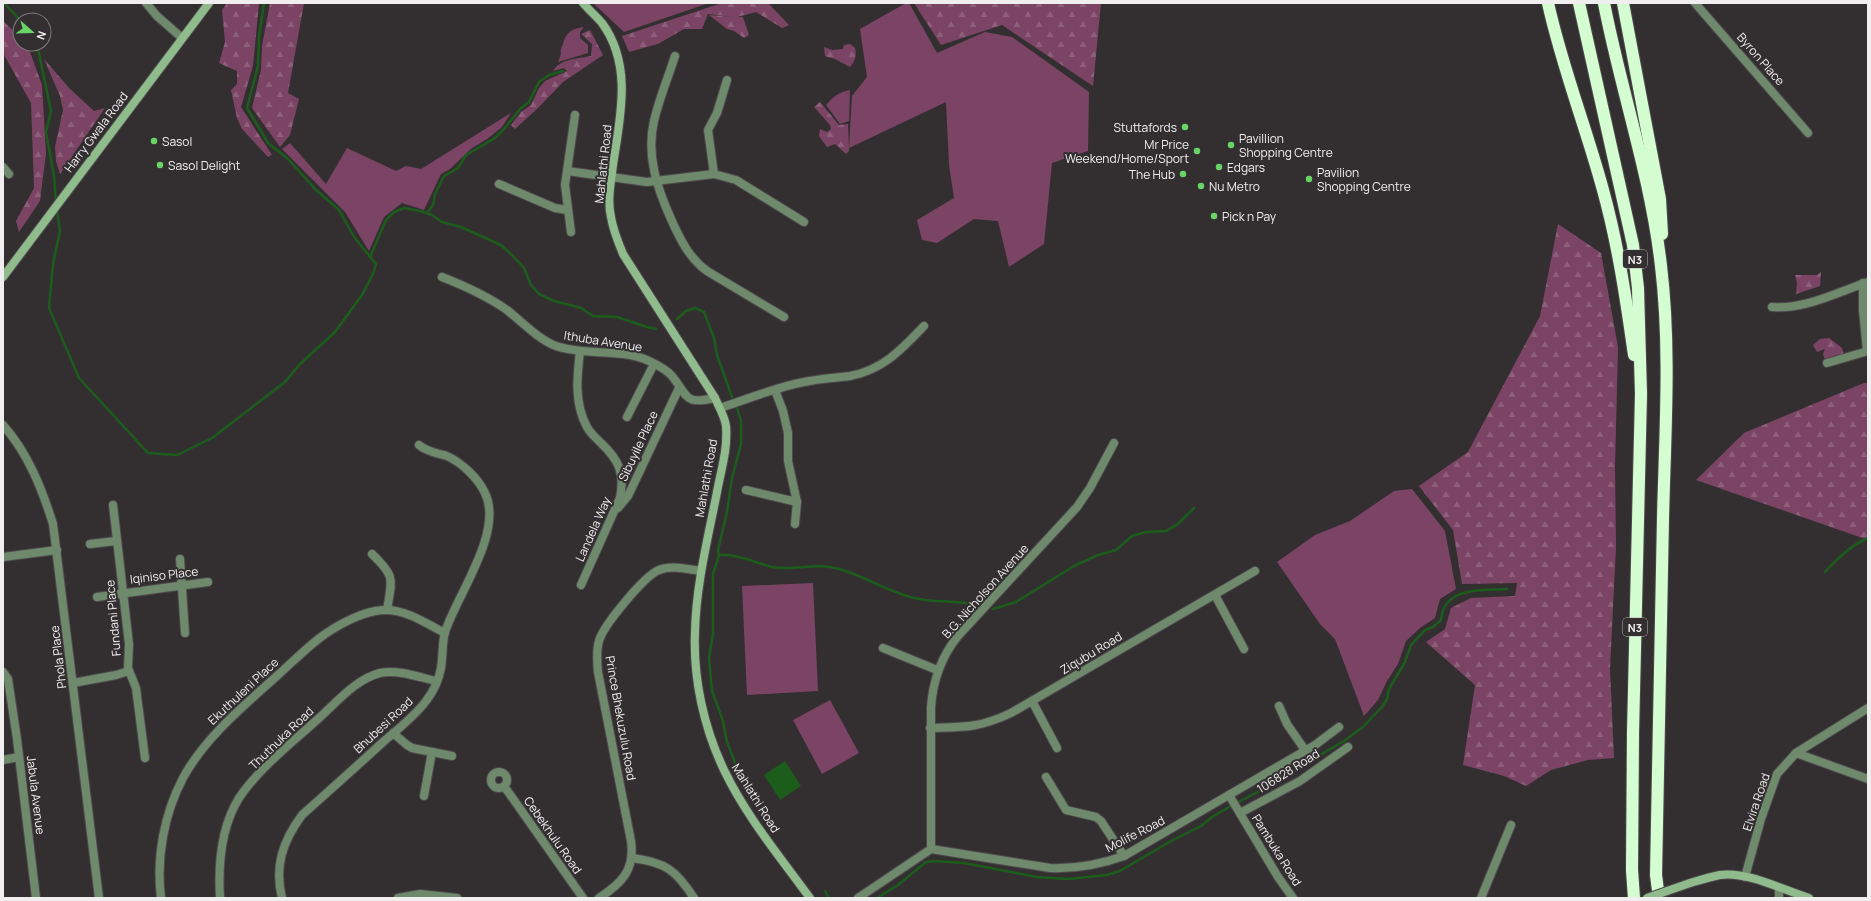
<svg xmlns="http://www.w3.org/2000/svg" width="1871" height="901" viewBox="0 0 1871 901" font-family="Manrope,sans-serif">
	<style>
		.green { fill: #7b4465 }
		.forest { fill: url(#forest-firs) }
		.water { fill: #1c5d1c }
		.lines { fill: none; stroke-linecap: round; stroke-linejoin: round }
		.stream { stroke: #1c5d1c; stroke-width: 2.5 }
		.street-casing { stroke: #4e4a4c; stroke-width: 10 }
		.secondary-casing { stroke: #4e4a4c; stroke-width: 10 }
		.highway-casing { stroke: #4e4a4c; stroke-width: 14 }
		.street { stroke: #6e896c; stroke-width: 8 }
		.secondary { stroke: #90bb8d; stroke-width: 8 }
		.highway { stroke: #d5fdd2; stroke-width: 12 }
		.secondary-bridge-casing { stroke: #4e4a4c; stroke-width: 10; stroke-linecap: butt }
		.secondary-bridge { stroke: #90bb8d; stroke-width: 8 }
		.poi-dot { fill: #68d465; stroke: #332f31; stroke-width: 1.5 }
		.labels { text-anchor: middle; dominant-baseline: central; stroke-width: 4; stroke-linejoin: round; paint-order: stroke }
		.shield { fill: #332f31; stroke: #b8b5b6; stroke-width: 1 }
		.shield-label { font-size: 11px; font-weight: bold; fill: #f1eeef }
		.street-label { font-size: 12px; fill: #f1eeef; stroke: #332f31 }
		.poi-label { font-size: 12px; fill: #f1eeef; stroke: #332f31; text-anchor: start }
	</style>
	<defs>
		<pattern id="forest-firs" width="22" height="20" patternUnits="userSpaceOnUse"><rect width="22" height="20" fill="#7b4465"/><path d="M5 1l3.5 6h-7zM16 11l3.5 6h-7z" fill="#8e5f7b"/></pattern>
	</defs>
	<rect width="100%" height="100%" fill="#332f31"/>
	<g class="green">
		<polygon points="593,3 709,3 624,32"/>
		<polygon points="906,3 909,3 937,53 985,32 1012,37 1089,92 1088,151 1052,163 1044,244 1009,267 998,221 974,219 937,243 922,240 917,220 954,198 949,165 946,102 849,148 852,96 867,77 860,29"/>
		<path d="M 584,27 L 580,32 L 580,38 L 588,45 L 588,53 L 558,62 L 561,54 C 560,50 561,48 563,44 C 566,32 572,29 584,27 Z"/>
		<path d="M 850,90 L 849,121 L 840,124 L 826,105 C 833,97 839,92 850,90 Z"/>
		<polygon points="511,113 502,127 487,139 472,148 450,169 441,174 424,210 402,203 384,217 369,251 345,212 282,149 290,143 326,184 347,148 396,171 406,166 421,169"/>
		<polygon points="1412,489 1445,531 1456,589 1440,599 1435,618 1420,628 1406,641 1398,664 1387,681 1378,700 1364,716 1335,639 1320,624 1277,562 1315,535 1350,521 1394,491"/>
		<polygon points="813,583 818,691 747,695 742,586"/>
		<polygon points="830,700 859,753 822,774 793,720"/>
	</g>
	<g class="forest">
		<polygon points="227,3 259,3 253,66 241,107 272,155 268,157 242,129 237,118 231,90 237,84 237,71 219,63 225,42 222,10"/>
		<polygon points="270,3 304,3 288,93 299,99 290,135 280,147 252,108 261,70 262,46"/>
		<polygon points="722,3 768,3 789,25 782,28 756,12 737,17 743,17 749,35 744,38 734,31 727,29 709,15 733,17 708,14 702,29 684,29 658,44 629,52 622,36"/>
		<polygon points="914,3 1101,3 1093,86 1002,25 941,45"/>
		<polygon points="3,21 20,37 20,44 27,44 42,85 46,153 40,201 19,232 16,221 34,188 31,103 3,53"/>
		<path d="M 590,30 L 603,55 L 563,82 L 539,107 L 515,129 L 511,125 L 521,112 L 531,105 L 539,88 L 545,81 L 567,71 L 564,68 L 553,71 C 562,58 577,59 591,56 L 592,44 L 581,34 Z"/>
		<path d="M 850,44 L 855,48 C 857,56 855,61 850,67 L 835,59 L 825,56 L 824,47 L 832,50 L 843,49 L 844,45 Z"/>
		<polygon points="44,59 69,88 94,111 105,108 60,174 56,161 55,147 63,110 60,96"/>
		<polygon points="820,102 839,125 848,124 849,151 846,154 835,144 827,147 819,136 820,129 827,132 831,129 830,125 814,107"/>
		<polygon points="1558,224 1601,253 1618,347 1615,467 1616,547 1610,669 1614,758 1588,760 1551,770 1526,786 1504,776 1463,765 1475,685 1426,642 1445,629 1451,608 1471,598 1515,596 1517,583 1462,584 1453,530 1419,486 1468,452 1540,316"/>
		<polygon points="1821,272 1820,286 1796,294 1797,283 1795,275 1817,275"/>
		<polygon points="1829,338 1842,348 1844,355 1825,360 1823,354 1825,349 1817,352 1813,345 1820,339"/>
		<polygon points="1864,383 1868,383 1868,540 1696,480 1744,433"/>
	</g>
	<polygon class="water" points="785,761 801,786 780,800 764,775"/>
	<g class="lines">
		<g class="stream">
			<polyline points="4,3 20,20"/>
			<polyline points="37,44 51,111 46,132 54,176 56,203"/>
			<polyline points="57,210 60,231 53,264 49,308 79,378 148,453 177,455 212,438 285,382 300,364 335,332 362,295 373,274 376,264 354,237 339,210 316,190 288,159 268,143 247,108 258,66 259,37 264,3"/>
			<polyline points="427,213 433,205 435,194 444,176 458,168 466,155 495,138 504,129 521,108 529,102 539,82 549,75 563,71"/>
			<polyline points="370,257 386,220 394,212 404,208 420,211 432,215 442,222 461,227 501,245 513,256 524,268 531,285 539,294 554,301 581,308 593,316 617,317 647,327 656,329"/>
			<polyline points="677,319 686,311 695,308 704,312 714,338 717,355 732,397"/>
			<polyline points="737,408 741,421 741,444 732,478 727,512 718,550 719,555 713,574 713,633 709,658 712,691 723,721 727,742 746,790 754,794 759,800"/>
			<path d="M 719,555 C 733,553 757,563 772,567 C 794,571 817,562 839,569 C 865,576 888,592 915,598 C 934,603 954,600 973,604"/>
			<path d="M 1825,572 C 1838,558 1850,546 1868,538"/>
			<polyline points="993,609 1016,602 1074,566 1098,555 1116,550 1132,536 1146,532 1166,531 1178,524 1194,508"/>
			<polyline points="825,891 829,898"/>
			<path d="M 877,898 L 898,885 L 926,862 L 934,861 L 964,863 L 1037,877 L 1068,879 L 1107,875 L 1120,871 L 1171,841 L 1201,826 L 1212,817 L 1229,807 L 1288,776 L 1303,765 L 1344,741 L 1364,726 L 1382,707 L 1387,699 L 1389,689 L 1405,662 L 1411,645 L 1425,630 L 1433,627 L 1441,620 C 1444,586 1481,591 1507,589"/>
		</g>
		<g class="street-casing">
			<g id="street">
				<polyline points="146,3 157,16 182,38"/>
				<polyline points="1695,3 1808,133"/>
				<path d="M 675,56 C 668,78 659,99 654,121 C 646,155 657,188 671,219 C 680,239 689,258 707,271 L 784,317"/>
				<polyline points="3,167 9,174"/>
				<polyline points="567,171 647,182 714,174 736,180 804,222"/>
				<polyline points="714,174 708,130 717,113 727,80"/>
				<polyline points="499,184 555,208 567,210"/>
				<polyline points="571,232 565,185 575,115"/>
				<path d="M 442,277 C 465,286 487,296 507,310 C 521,321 539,340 556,346 C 586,356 621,348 649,361 C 657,365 666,369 672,376 C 689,397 684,405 715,398"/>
				<polyline points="1863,283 1863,310 1867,351"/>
				<path d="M 1772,307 C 1804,310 1838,292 1868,282"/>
				<path d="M 580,351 C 577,377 574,403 587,427 C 590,433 596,438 601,443 C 619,460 625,473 620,498 L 581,585"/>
				<polyline points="1827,363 1868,351"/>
				<polyline points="775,390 783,411 788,433 788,461 797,502 795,524"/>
				<path d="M 720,408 C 748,399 776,387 804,382 C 819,379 835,378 850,376 C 883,370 902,349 924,326"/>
				<polyline points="627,417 654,364"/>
				<path d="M 3,425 C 28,453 42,489 53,524 L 99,898"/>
				<polyline points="746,490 797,502"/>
				<polyline points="113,505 129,644 128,668 136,688 145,758"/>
				<polyline points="618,508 628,496 679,388"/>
				<polyline points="90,544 116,541"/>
				<path d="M 372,554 C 396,577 392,579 387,610"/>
				<polyline points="3,557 57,550"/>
				<polyline points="180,559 185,633"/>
				<polyline points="1215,595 1244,649"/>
				<polyline points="97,597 208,582"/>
				<polyline points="883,648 937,670"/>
				<polyline points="3,672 8,679 17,739 36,898"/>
				<polyline points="73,683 116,675 129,671"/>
				<polyline points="1032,701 1057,748"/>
				<polyline points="1279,706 1287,724 1305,750"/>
				<path d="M 930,728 C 965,727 979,728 1011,713 L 1255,571"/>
				<polyline points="393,733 407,745 412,748 452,756"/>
				<polyline points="1796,753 1868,779"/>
				<polyline points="3,760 19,757"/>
				<circle cx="499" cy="780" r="8"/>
				<polyline points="1046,777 1066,810 1096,817 1101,821 1124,856"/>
				<polyline points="504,786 583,898"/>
				<polyline points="1229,795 1278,877 1293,898"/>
				<polyline points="424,796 432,752"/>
				<polyline points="1240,813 1300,781 1348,747"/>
				<path d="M 931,849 L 931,707 C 933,679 941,657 958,636 L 1077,507 L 1090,488 L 1114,443"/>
				<path d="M 632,858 C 665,862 676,870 694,898"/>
				<polyline points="1745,877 1761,819 1777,774 1796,753 1868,708"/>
				<polyline points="1779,888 1779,898"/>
				<path d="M 161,898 C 156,858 164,814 183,778 C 206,736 244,706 279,674 C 298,657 316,638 338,626 C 352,618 369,610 386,610 C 407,610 427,624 445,633"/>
				<path d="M 220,898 C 218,864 221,827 239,798 C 259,768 293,742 319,718 C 337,702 356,679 380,673 C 397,669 419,677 436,681"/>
				<path d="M 282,898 C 274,866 283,841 302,815 C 329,791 356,767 383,742 C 397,730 415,716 426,701 C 433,692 439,679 441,668 C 443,656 442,643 445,632 C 457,595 504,532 485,493 C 478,478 462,463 447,456 C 437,453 427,452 419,445"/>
				<polyline points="398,898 420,894 457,898"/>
				<path d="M 599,898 C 622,883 635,870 631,841 L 598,672 C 597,662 596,651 599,641 C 603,626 644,576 659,570 C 672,565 688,569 701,571"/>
				<path d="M 858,898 L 931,849 L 1050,868 C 1077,869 1099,865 1124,856 L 1315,745 L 1339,727"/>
				<polyline points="1481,898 1511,825"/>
			</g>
		</g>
		<g class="secondary-casing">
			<g id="secondary">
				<path d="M 583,3 C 589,10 596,16 602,23 C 633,65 620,118 613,165 C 611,182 607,200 611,217 C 613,230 618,242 623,254 L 715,398 C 719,407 725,417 726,426 C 728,449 721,470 717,492 C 708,538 696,585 695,632 C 693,679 704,728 724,770 C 746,816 780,857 810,898"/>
				<polyline points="3,277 209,3"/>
				<path d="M 1690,883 C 1700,880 1710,877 1720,875 C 1747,871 1783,890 1809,898"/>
			</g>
		</g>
		<g class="highway-casing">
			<g id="highway">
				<path d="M 1548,3 C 1562,67 1586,127 1603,190 C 1618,244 1626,299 1634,355"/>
				<polyline points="1579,3 1633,245 1638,288 1641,394 1633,733 1632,870 1634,898"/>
				<path d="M 1604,3 C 1621,91 1651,177 1661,266 C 1671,349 1665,434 1663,518 C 1660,637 1658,756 1656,875 L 1659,898"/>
				<polyline points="1623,3 1660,199 1662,234"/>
			</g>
		</g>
		<use href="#street" class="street"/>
		<use href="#secondary" class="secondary"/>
		<use href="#highway" class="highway"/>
		<g class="secondary-bridge-casing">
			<polyline id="secondary-bridge" points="1647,898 1690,883"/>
		</g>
		<use href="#secondary-bridge" class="secondary-bridge"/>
	</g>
	<g class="poi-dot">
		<circle cx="1185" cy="127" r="4"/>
		<circle cx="154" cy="141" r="4"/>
		<circle cx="1231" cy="145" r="4"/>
		<circle cx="1197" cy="151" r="4"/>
		<circle cx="160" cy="165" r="4"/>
		<circle cx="1219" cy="167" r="4"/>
		<circle cx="1183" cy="174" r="4"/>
		<circle cx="1309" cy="179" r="4"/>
		<circle cx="1201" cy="186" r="4"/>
		<circle cx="1214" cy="216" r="4"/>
	</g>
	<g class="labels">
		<g class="shield">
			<rect x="1623" y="250" width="24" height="18" rx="3"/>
			<rect x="1623" y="618" width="24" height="18" rx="3"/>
		</g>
		<g class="shield-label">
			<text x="1635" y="259">N3</text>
			<text x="1635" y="627">N3</text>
		</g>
		<g class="street-label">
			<text transform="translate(1761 59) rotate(49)">Byron Place</text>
			<text transform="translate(96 132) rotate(-53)">Harry Gwala Road</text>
			<text transform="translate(603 164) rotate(-84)">Mahlathi Road</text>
			<text transform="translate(603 341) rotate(9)">Ithuba Avenue</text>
			<text transform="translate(638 446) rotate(-65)">Sibuyile Place</text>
			<text transform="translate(706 478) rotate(-80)">Mahlathi Road</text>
			<text transform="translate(593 529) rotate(-66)">Landela Way</text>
			<text transform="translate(164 575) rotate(-7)">Iqiniso Place</text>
			<text transform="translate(985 591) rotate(-48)">B.G. Nicholson Avenue</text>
			<text transform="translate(113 618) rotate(-95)">Fundani Place</text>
			<text transform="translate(1091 653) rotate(-31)">Ziqubu Road</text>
			<text transform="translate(58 657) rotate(-97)">Phola Place</text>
			<text transform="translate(243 691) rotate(-43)">Ekuthuleni Place</text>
			<text transform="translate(621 718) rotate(80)">Prince Bhekuzulu Road</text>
			<text transform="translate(383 725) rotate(-43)">Bhubesi Road</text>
			<text transform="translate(281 738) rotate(-44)">Thuthuka Road</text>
			<text transform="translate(1288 771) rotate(-32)">106828 Road</text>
			<text transform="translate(36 795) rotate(83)">Jabula Avenue</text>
			<text transform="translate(756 798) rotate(58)">Mahlathi Road</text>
			<text transform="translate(1756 802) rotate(-71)">Elvira Road</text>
			<text transform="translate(1135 834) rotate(-27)">Molife Road</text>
			<text transform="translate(553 835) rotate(55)">Cebekhulu Road</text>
			<text transform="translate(1277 850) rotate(58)">Pambuka Road</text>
		</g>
		<g class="poi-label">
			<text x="1177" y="127" text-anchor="end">Stuttafords</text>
			<text x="1239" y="138">Pavillion<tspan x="1239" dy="14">Shopping Centre</tspan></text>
			<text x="162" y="141">Sasol</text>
			<text x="1189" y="144" text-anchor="end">Mr Price<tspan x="1189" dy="14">Weekend/Home/Sport</tspan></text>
			<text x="168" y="165">Sasol Delight</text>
			<text x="1227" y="167">Edgars</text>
			<text x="1317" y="172">Pavilion<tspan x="1317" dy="14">Shopping Centre</tspan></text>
			<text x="1175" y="174" text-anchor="end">The Hub</text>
			<text x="1209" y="186">Nu Metro</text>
			<text x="1222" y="216">Pick n Pay</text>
		</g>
	</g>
	<rect width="1871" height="901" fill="none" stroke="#f1eeef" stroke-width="8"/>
	<g transform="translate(32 32) rotate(110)"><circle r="19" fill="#332f31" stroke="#7f7b7d"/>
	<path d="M0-3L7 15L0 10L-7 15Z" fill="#68d465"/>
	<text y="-6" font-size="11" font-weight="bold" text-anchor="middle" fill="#f1eeef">N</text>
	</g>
</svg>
